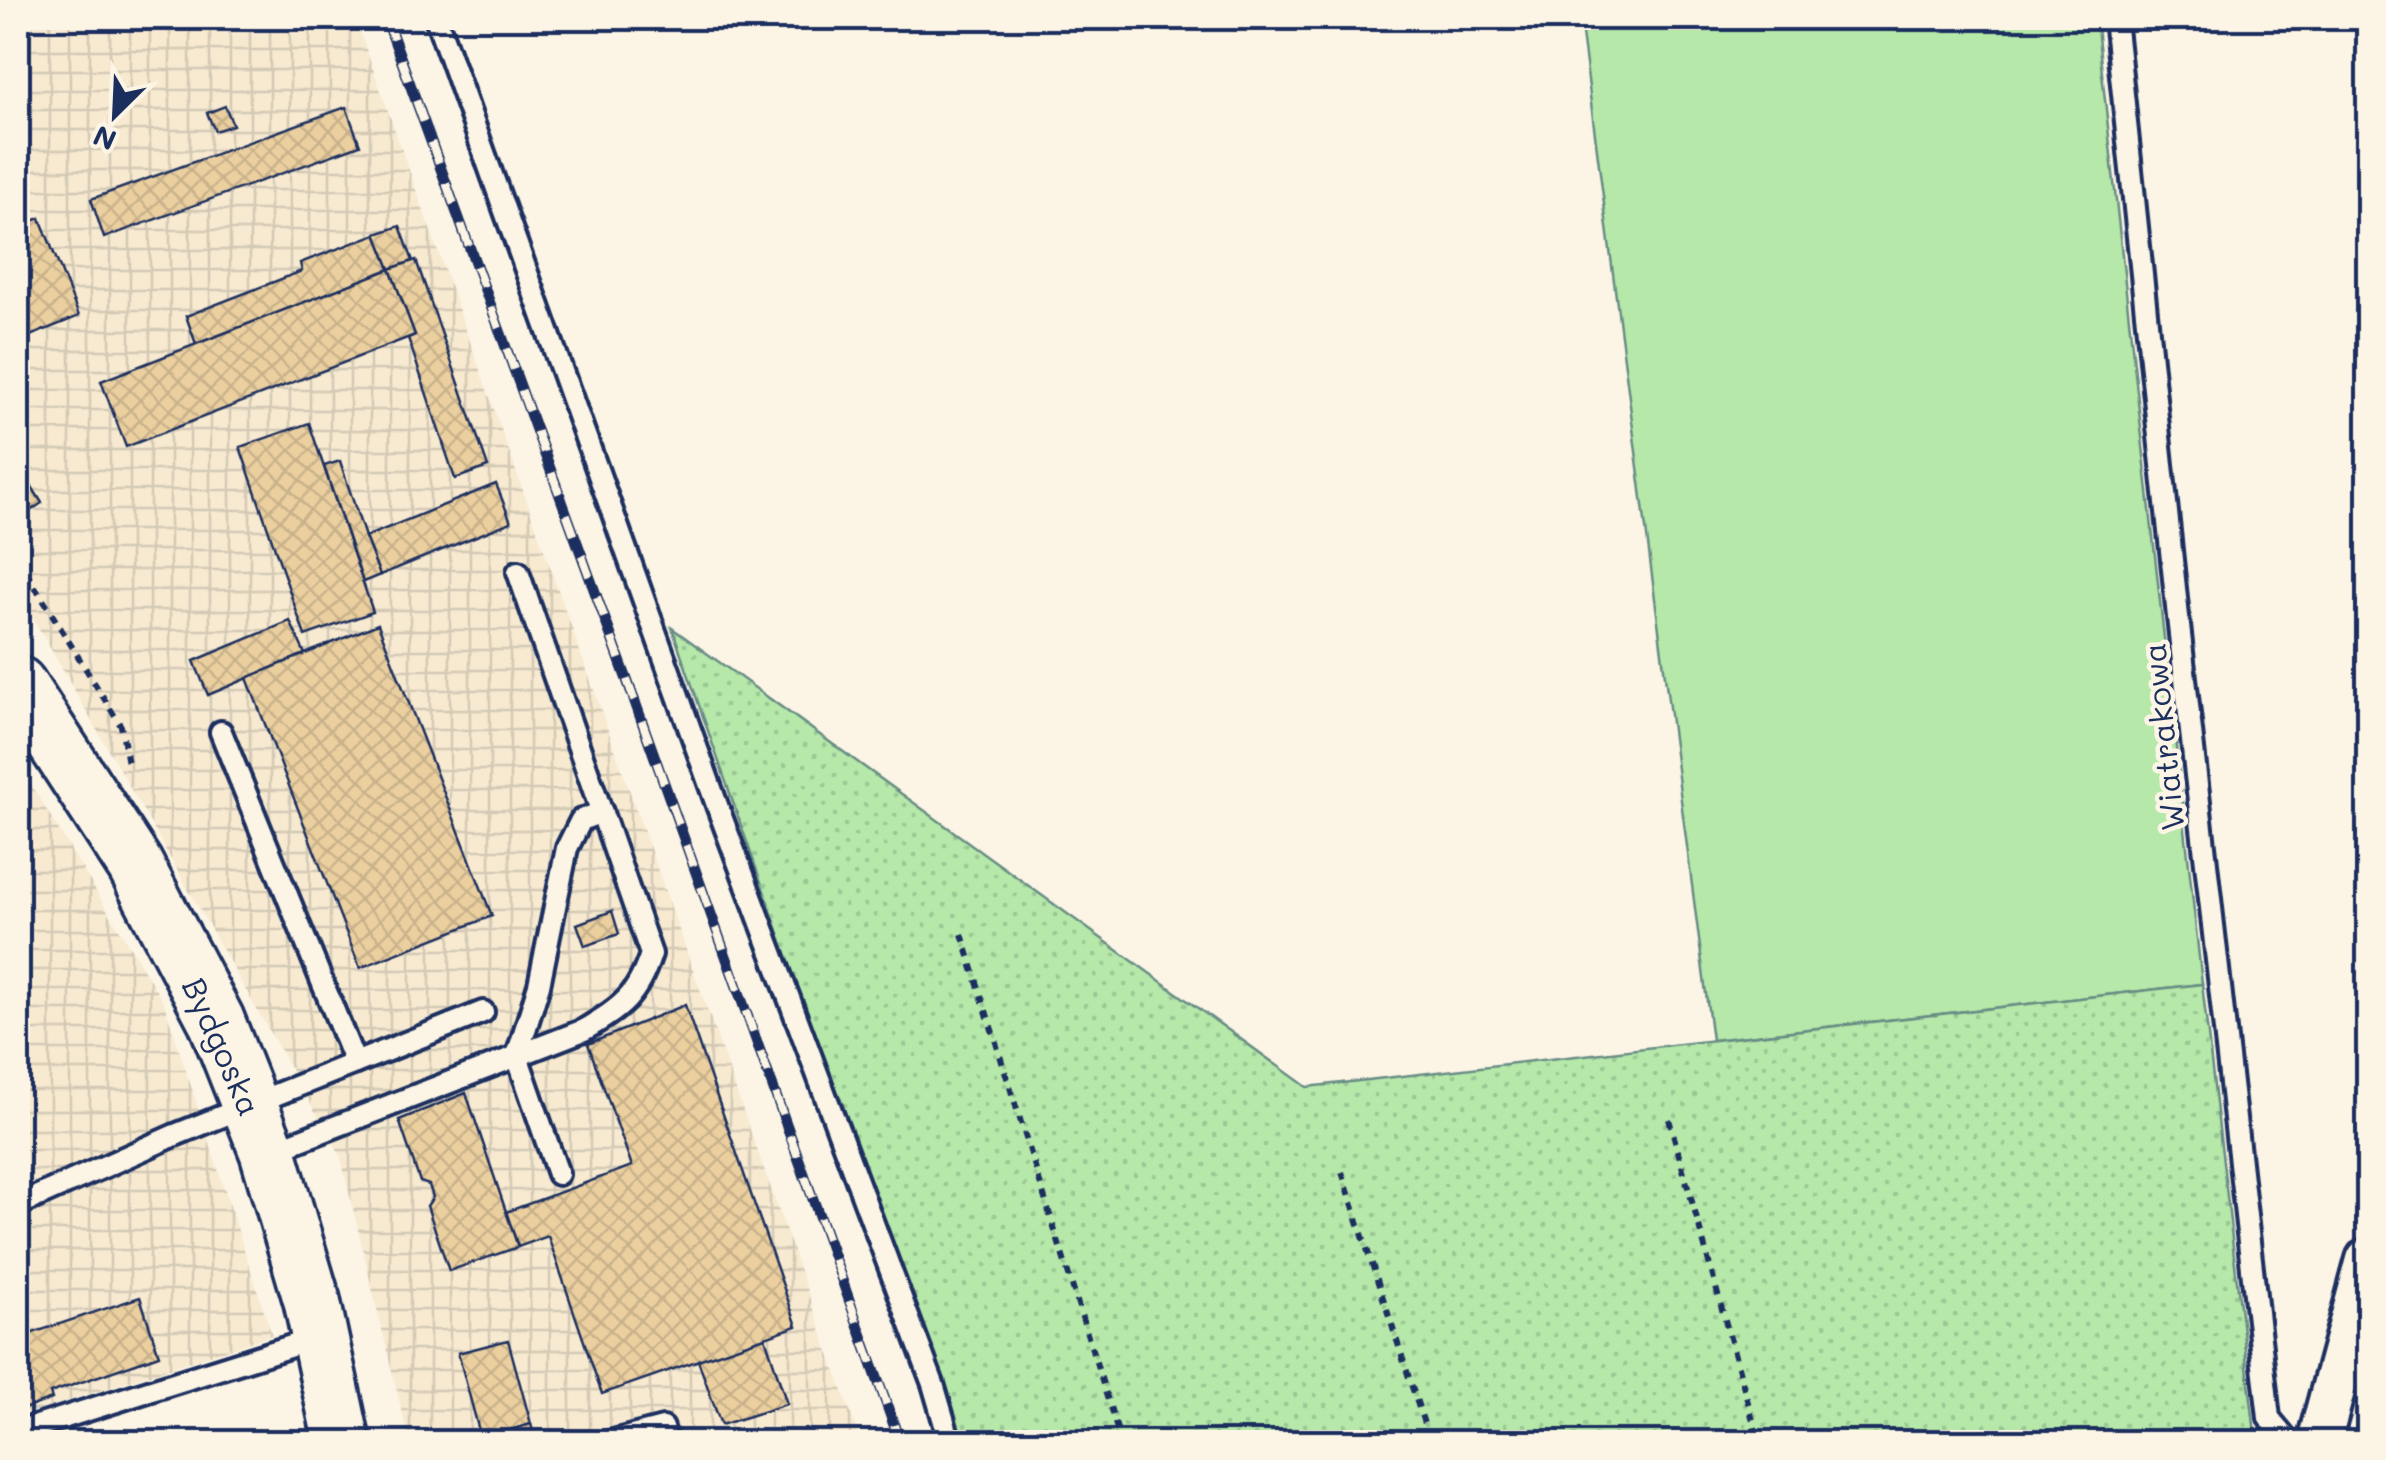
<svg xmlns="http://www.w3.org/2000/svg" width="2386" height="1460" viewBox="0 0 2386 1460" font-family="Mali,sans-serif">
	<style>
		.industrial { fill: url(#industrial-grid) }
		.grass { fill: #b5e8a9; stroke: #688c84; stroke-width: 2.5 }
		.garden { fill: url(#garden-dots); stroke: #688c84; stroke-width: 2.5 }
		.building { fill: url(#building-cross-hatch); stroke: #1b2f5e; stroke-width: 2.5 }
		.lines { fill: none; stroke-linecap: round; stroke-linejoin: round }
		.lane-casing { stroke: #1b2f5e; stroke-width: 28 }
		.street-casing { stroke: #1b2f5e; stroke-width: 50 }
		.secondary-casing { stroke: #1b2f5e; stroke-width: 62 }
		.path { stroke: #1b2f5e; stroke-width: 6; stroke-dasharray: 8 8; stroke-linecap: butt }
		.lane { stroke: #fcf5e5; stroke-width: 20 }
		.street { stroke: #fcf5e5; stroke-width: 42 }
		.secondary { stroke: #fcf5e5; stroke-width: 55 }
		.rail-casing { stroke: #1b2f5e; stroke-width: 11 }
		.rail { stroke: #fcf5e5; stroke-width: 8; stroke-dasharray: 22; stroke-linecap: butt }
		.labels { text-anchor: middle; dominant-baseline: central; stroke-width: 9; stroke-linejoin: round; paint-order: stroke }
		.street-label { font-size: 32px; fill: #1b2f5e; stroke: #fcf5e5 }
	</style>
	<defs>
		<pattern id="industrial-grid" width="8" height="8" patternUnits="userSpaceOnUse" patternTransform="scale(2.5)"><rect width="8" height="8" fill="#f7ead0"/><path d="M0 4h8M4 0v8" fill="none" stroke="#d3c9b5"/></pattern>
		<pattern id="garden-dots" width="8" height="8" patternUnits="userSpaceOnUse" patternTransform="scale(2.5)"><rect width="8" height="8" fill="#b5e8a9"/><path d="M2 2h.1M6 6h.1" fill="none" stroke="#9bc794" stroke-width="1.8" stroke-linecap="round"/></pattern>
		<pattern id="building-cross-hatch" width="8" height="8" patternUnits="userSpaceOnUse" patternTransform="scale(2.5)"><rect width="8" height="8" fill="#ebcf9f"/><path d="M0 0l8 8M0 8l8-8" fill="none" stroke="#c9b28b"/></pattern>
	</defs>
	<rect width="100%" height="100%" fill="#fcf5e5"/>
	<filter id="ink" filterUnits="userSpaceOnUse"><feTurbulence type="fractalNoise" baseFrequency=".01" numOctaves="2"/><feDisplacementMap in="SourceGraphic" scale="20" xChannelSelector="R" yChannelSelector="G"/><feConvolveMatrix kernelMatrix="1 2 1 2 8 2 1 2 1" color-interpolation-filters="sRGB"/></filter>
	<g filter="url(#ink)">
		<g class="industrial">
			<polygon points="18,18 355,18 861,1442 409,1442 340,1155 18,592"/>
			<polygon points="18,763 164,1003 272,1335 18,1417"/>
		</g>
		<polygon class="grass" points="1580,18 2096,18 2202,984 1712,1040"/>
		<polygon class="garden" points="672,628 1307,1087 2202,984 2256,1442 957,1442"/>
		<g class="building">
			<polygon points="225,106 233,125 215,131 207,113"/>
			<polygon points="346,107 360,145 104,238 91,199"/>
			<polygon points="40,218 79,316 18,341 18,227"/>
			<polygon points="400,226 413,261 390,269 376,234"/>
			<polygon points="376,234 390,269 196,344 186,316 302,271 300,263"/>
			<polygon points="416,260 488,467 455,479 408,338 415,335 390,269"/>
			<polygon points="390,269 415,335 126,447 101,381"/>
			<polygon points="309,423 373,612 305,636 240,447"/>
			<polygon points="340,461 365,537 380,575 363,582 324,466"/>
			<polygon points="26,477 42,503 18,519 18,482"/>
			<polygon points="496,484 511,522 380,575 365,537"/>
			<polygon points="290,621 305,654 208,695 194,661"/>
			<polygon points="378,624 492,916 360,968 247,678"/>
			<polygon points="612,911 619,934 585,946 577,924"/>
			<polygon points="685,1005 797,1326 602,1394 548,1236 518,1247 506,1212 632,1166 588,1044"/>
			<polygon points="466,1093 518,1247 449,1271 427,1206 433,1197 429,1185 420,1182 399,1120"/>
			<polygon points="140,1297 159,1355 50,1393 52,1399 18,1411 18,1330 28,1326 30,1334"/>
			<polygon points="765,1337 787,1404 721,1425 698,1360"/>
			<polygon points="508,1340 531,1424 507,1431 508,1438 482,1442 458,1353"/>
			<polygon points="531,1424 536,1442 492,1442 508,1438 507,1431"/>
		</g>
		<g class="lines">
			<g class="lane-casing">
				<g id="lane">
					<polyline points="436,18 718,808 933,1384 950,1442"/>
					<polyline points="2115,18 2178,617 2269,1418 2289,1442"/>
					<polyline points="221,732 355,1063"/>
					<path d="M 270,1152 L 584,1030 C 622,1007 637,997 651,954 L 518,572"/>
					<polyline points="558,1174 517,1056 539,985 567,848 581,820 602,812"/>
					<polyline points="18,1205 175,1135 483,1012"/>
					<polyline points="18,1432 317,1338"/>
					<polyline points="609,1442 663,1428 667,1442"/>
				</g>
			</g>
			<g class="street-casing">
				<polyline id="street" points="2319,1442 2368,1260"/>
			</g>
			<g class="secondary-casing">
				<polyline id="secondary" points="18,685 135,865 216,1020 268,1152 312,1301 342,1442"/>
			</g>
			<g class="path">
				<polyline points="18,559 121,726 129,769"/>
				<polyline points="962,934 1121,1442"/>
				<polyline points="1669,1119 1759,1442"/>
				<polyline points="1342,1172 1430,1442"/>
			</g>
			<use href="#lane" class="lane"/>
			<use href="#street" class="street"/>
			<use href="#secondary" class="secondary"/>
			<g class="rail-casing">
				<polyline id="rail" points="386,18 630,688 900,1442"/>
			</g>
			<use href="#rail" class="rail"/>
		</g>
	</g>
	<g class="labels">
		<g class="street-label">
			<text transform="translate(2162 737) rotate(-96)">Wiatrakowa</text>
			<text transform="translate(223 1046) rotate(66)">Bydgoska</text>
		</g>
	</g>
	<rect width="2386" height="1460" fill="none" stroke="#fcf5e5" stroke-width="60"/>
	<rect x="30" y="30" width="2326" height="1400" fill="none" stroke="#1b2f5e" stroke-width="4" filter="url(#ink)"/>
	<g transform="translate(115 115) rotate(204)" stroke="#fcf5e5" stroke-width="8" paint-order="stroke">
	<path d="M0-8L18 38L0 25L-18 38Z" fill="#1b2f5e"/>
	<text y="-15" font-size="28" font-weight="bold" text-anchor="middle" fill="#1b2f5e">N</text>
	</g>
</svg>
